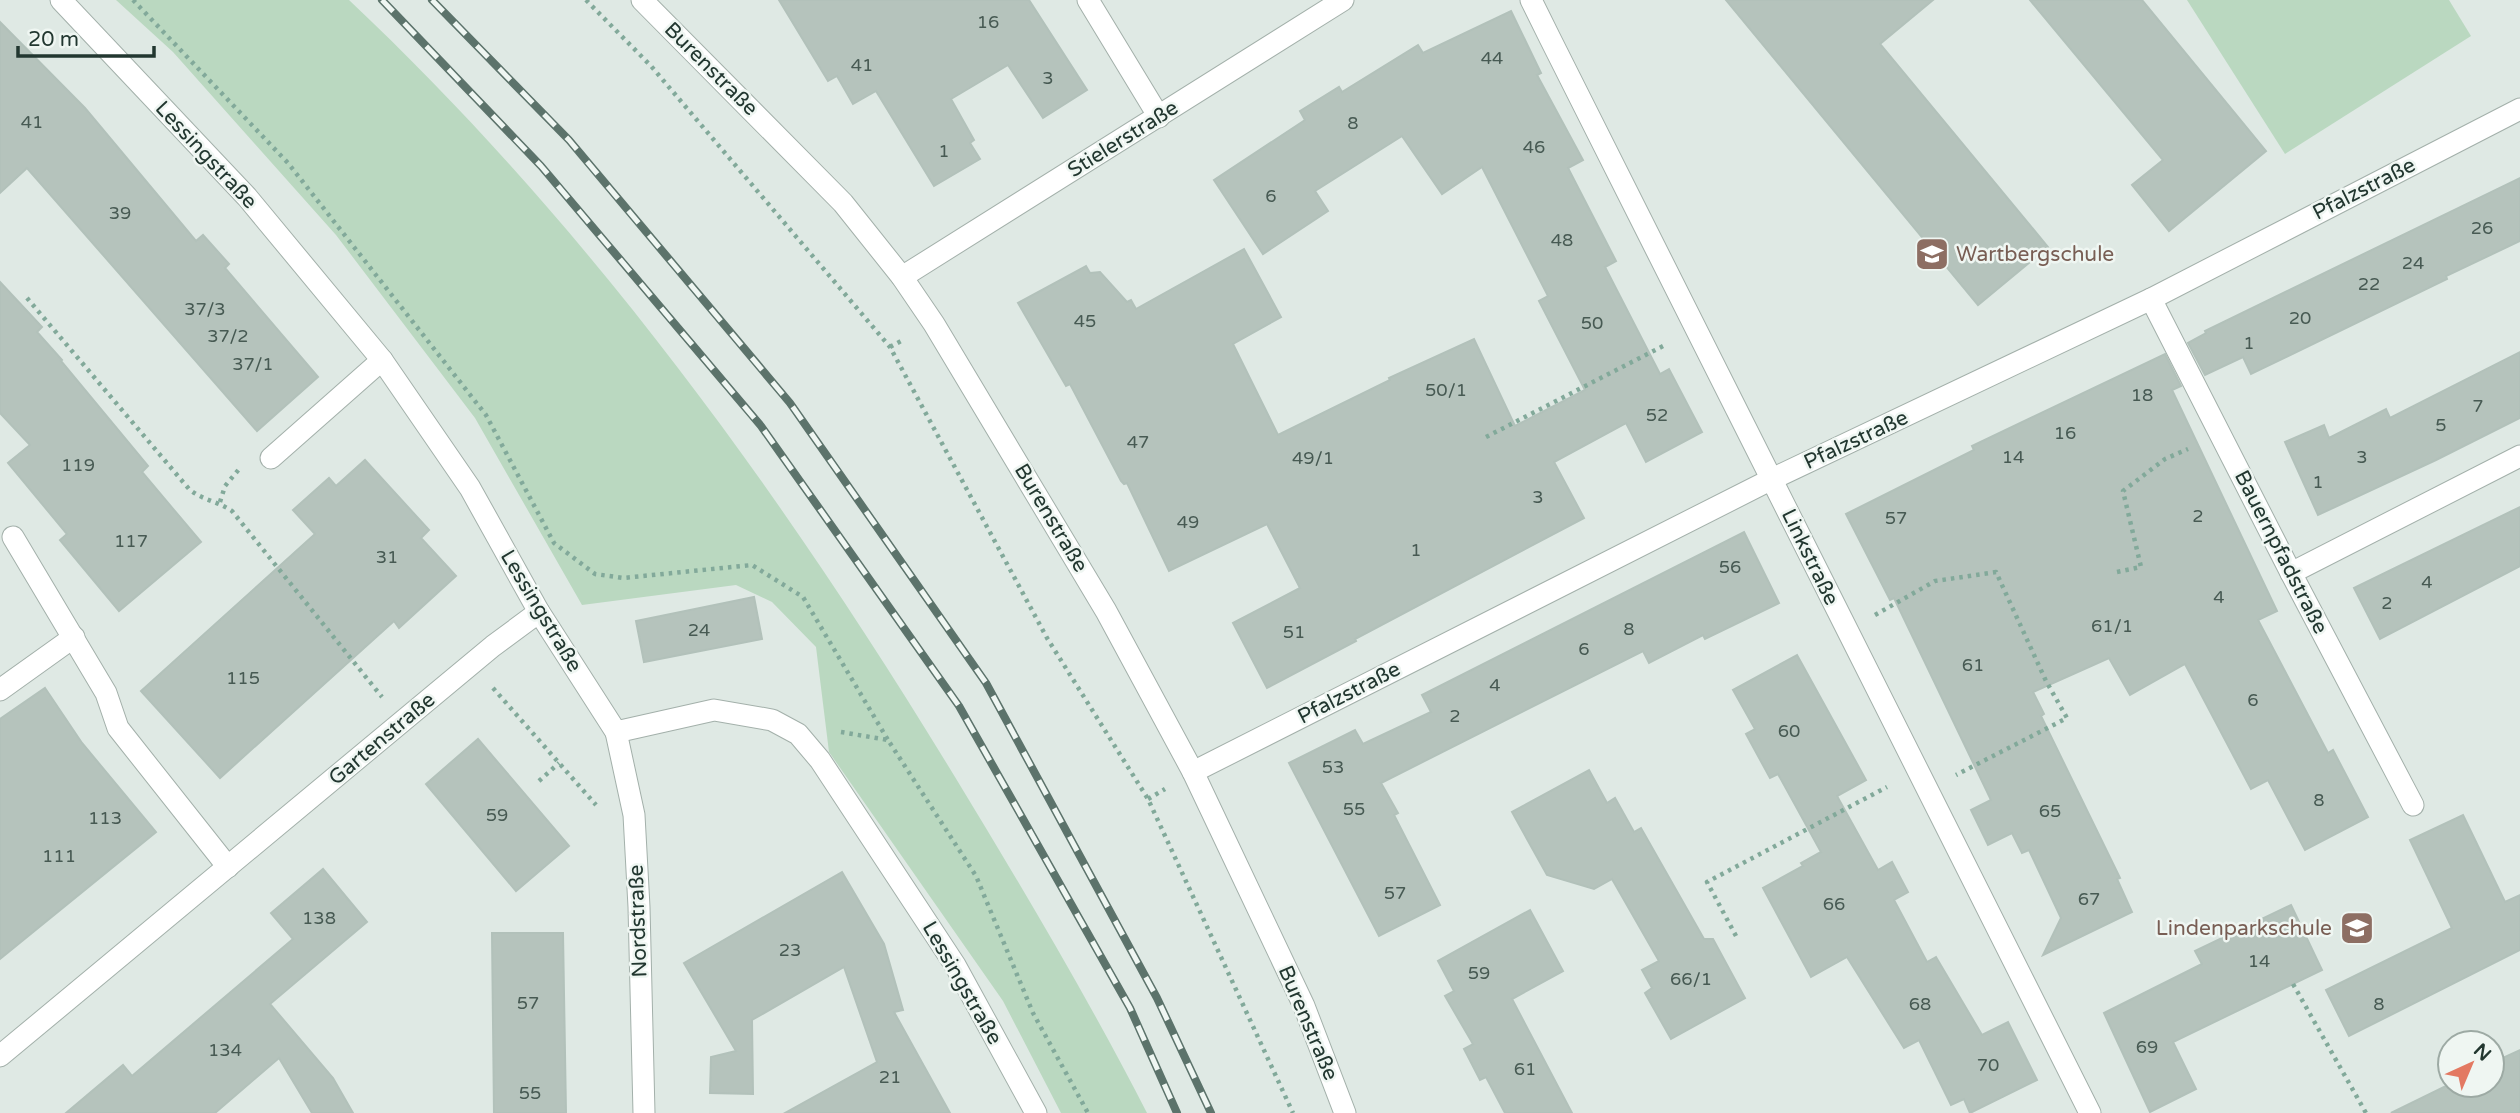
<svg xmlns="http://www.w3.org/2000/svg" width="2520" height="1113" viewBox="0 0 2520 1113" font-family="'Varela Round',sans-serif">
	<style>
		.green { fill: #bad8c0 }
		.building { fill: #b5c3bc; stroke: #b2c1ba; stroke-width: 2 }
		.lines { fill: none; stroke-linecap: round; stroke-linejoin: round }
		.service-casing { stroke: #a3b0aa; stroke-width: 23 }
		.minor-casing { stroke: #a3b0aa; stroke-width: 23 }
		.tertiary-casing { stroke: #a3b0aa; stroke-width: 23 }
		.path { stroke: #82a99a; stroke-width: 4.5; stroke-dasharray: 3.5 5; stroke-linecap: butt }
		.service { stroke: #fff; stroke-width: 21 }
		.minor { stroke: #fff; stroke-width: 21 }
		.tertiary { stroke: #fff; stroke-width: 21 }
		.rail-casing { stroke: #5c736b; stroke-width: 8 }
		.rail { stroke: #eff6f2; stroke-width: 5; stroke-dasharray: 16; stroke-linecap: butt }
		.labels { text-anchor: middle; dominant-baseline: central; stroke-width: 5; stroke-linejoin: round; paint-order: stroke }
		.number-label { font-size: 18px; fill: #475a53 }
		.street-label { font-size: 21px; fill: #223730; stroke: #eff6f2 }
		.education-label { font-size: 21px; fill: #785e54; stroke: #eff6f2; text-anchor: start }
	</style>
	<rect width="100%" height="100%" fill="#dfe9e4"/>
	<g class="green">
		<path d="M 116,0 L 349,0 C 590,227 784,496 955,777 C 1022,887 1088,998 1147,1113 L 1061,1113 L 1003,1001 L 829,752 L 816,647 L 772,602 L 736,585 L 582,605 L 475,418 L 336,235 L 173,52 Z"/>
		<polygon points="2187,0 2449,0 2471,36 2285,154"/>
	</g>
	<g class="building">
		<polygon points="779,0 1029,0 1087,90 1043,118 1008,65 951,99 974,140 970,143 980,159 934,186 876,91 853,104 837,76 828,81"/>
		<polygon points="1726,0 1933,0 1880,44 2048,247 1978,305"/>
		<polygon points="2030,0 2142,0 2266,151 2169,231 2132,185 2163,160"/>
		<polygon points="1511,11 1541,73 1537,75 1583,160 1568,168 1616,261 1605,267 1660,374 1669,369 1702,432 1646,462 1626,423 1554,462 1584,518 1355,639 1356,641 1267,688 1233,623 1300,588 1267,524 1169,571 1127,483 1124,484 1121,481 1070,384 1066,386 1018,303 1086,266 1090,273 1100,272 1127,302 1131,300 1136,309 1244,249 1281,317 1233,344 1278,435 1390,380 1389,378 1474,339 1515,426 1585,390 1539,301 1548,296 1482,167 1442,194 1402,136 1315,191 1328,211 1263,254 1214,180 1305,120 1300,111 1339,87 1342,92 1418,45 1423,53"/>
		<polygon points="0,22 85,108 196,241 203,235 229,264 225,268 318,377 257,431 27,168 0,193"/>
		<polygon points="2520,178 2520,241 2446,276 2447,279 2251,374 2243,357 2205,375 2188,343 2206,333 2205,331"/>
		<polygon points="0,282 42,327 37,332 62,360 61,361 148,466 142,472 201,542 119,611 60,540 67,534 8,463 30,445 0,413"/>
		<polygon points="2520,352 2520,418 2436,460 2318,515 2285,442 2324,425 2329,438 2386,409 2390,418"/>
		<polygon points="2165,354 2181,386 2172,390 2277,611 2258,620 2328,753 2333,750 2368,817 2305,850 2268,780 2251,789 2185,664 2130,695 2109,658 2033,692 2044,714 2041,716 2120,878 2117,879 2132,912 2043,955 2061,918 2029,850 2022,853 2012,833 1988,845 1971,810 1991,800 1894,598 1890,600 1846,514 1974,450 1972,446"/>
		<polygon points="365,460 429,530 421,538 456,576 399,628 394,621 220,778 141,691 315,534 293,510 329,478 336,486"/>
		<polygon points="2520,507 2520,566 2380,639 2354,588"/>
		<polygon points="1744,532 1779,603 1705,639 1703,635 1649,663 1643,651 1381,783 1398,813 1394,815 1440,905 1379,936 1289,763 1355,730 1363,744 1431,712 1422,695"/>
		<polygon points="754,597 762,639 644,662 636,621"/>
		<polygon points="1797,655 1866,780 1837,796 1878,870 1892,862 1908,892 1894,900 1927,962 1936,957 1982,1035 2008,1022 2037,1080 1970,1113 1964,1099 1951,1105 1919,1040 1904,1048 1847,957 1811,977 1763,888 1803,866 1801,863 1821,852 1778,774 1770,778 1746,734 1755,729 1733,690"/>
		<polygon points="45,688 82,743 156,832 0,959 0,719"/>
		<polygon points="478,739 569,846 516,891 426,784"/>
		<polygon points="1589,770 1607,803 1615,798 1634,832 1641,828 1704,939 1713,939 1745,998 1671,1039 1645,993 1652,988 1642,970 1659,961 1612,879 1594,889 1547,875 1512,812"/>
		<polygon points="2463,815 2505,902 2520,895 2520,950 2349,1036 2326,990 2452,928 2410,840"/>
		<polygon points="323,869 367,922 270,1004 333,1078 353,1113 312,1113 279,1058 215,1113 66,1113 123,1065 132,1076 293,939 271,913"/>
		<polygon points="842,872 884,944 903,1010 894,1012 950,1113 785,1113 877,1062 844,967 752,1020 753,1094 710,1093 711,1057 736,1051 684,963"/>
		<polygon points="2291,905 2322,970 2173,1042 2196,1089 2150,1112 2104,1013 2202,964 2195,951"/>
		<polygon points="1530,910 1563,971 1512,999 1572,1113 1505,1113 1486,1077 1480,1080 1464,1049 1473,1044 1445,996 1454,991 1438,961"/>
		<polygon points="492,933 563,933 566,1113 494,1113"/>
		<polygon points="2520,1050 2520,1113 2391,1113 2450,1084 2492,1085 2492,1063"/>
	</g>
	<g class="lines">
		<g class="service-casing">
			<g id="service">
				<polyline points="271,458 382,360"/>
				<polyline points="13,537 106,693 118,728 228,867"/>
				<polyline points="0,690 74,637"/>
			</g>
		</g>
		<g class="minor-casing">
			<g id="minor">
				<polyline points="61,0 247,197 382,360 470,488 539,612 616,732 714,710 772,720 798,734 820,760 955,965 1036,1113"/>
				<polyline points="1088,0 1159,117"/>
				<path d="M 1531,0 C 1715,372 1903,742 2090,1113"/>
				<polyline points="902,277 1343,0"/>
				<polyline points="2151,299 2291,573 2413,805"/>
				<polyline points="2291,573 2520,456"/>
				<polyline points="616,732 634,815 639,907 644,1113"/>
				<polyline points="1193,772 1772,479 2151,299 2520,109"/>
				<polyline points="0,1056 493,646 539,612"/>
			</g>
		</g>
		<g class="tertiary-casing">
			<polyline id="tertiary" points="642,0 843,203 902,277 934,324 1106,611 1193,772 1304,1006 1345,1113"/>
		</g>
		<g class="path">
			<polyline points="133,0 288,163 486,415 554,543 595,574 623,578 752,565 803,597 888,740"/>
			<polyline points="586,0 651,66 890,347 1047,638 1148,799 1293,1113"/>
			<path d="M 27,298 L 189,489 C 202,500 217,501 232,511 L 382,697"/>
			<polyline points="890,347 905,339"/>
			<polyline points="1486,437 1665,345"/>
			<polyline points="220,502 225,486 240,468"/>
			<polyline points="2117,572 2141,567 2123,491 2165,459 2188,449"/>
			<polyline points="1875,615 1935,581 1996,572 2046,681 2067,718 1956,775"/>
			<polyline points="493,688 596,805"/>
			<polyline points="841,732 888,740 976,876 1033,1013 1088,1113"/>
			<polyline points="539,781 559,763"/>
			<polyline points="1148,799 1165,789"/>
			<polyline points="1736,936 1707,882 1887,787"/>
			<polyline points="2293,984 2366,1113"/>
		</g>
		<use href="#service" class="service"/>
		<use href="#minor" class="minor"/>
		<use href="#tertiary" class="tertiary"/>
		<g class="rail-casing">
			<g id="rail">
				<polyline points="382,0 541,166 761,426 959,706 1130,1008 1177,1113"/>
				<polyline points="432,0 569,140 790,403 986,683 1157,998 1211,1113"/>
			</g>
		</g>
		<use href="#rail" class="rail"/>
	</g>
	<defs>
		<g id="school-square" transform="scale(1.75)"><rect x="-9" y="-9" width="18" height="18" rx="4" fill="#8d6e63" stroke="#eff6f2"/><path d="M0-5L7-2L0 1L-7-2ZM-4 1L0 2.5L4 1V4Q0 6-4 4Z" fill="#fff"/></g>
	</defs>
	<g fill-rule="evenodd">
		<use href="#school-square" x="1932" y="254"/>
		<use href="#school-square" x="2357" y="928"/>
	</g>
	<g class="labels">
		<g class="number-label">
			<text x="988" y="22">16</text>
			<text x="1492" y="58">44</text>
			<text x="862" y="65">41</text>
			<text x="1048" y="78">3</text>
			<text x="32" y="122">41</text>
			<text x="1353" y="123">8</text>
			<text x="1534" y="147">46</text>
			<text x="944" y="151">1</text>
			<text x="1271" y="196">6</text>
			<text x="120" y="213">39</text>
			<text x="2482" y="228">26</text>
			<text x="1562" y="240">48</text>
			<text x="2413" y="263">24</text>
			<text x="2369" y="284">22</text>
			<text x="205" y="309">37/3</text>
			<text x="2300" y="318">20</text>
			<text x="1085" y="321">45</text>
			<text x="1592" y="323">50</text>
			<text x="228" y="336">37/2</text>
			<text x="2249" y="343">1</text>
			<text x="253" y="364">37/1</text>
			<text x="1446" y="390">50/1</text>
			<text x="2142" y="395">18</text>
			<text x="2478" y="406">7</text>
			<text x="1657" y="415">52</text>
			<text x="2441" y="425">5</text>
			<text x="2065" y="433">16</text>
			<text x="1138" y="442">47</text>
			<text x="2013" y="457">14</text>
			<text x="2362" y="457">3</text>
			<text x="1313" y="458">49/1</text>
			<text x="78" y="465">119</text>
			<text x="2318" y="482">1</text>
			<text x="1538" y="497">3</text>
			<text x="2198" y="516">2</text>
			<text x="1896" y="518">57</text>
			<text x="1188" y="522">49</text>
			<text x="131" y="541">117</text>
			<text x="1416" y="550">1</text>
			<text x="387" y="557">31</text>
			<text x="1730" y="567">56</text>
			<text x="2427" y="582">4</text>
			<text x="2219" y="597">4</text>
			<text x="2387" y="603">2</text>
			<text x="2112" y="626">61/1</text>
			<text x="1629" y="629">8</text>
			<text x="699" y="630">24</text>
			<text x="1294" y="632">51</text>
			<text x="1584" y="649">6</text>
			<text x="1973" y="665">61</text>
			<text x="243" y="678">115</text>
			<text x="1495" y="685">4</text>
			<text x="2253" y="700">6</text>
			<text x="1455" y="716">2</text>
			<text x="1789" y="731">60</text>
			<text x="1333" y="767">53</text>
			<text x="2319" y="800">8</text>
			<text x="1354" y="809">55</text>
			<text x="2050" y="811">65</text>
			<text x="497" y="815">59</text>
			<text x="105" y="818">113</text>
			<text x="59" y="856">111</text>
			<text x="1395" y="893">57</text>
			<text x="2089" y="899">67</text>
			<text x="1834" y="904">66</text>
			<text x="319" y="918">138</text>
			<text x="790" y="950">23</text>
			<text x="2259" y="961">14</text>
			<text x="1479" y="973">59</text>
			<text x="1691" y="979">66/1</text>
			<text x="528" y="1003">57</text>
			<text x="1920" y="1004">68</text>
			<text x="2379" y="1004">8</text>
			<text x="2147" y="1047">69</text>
			<text x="225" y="1050">134</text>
			<text x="1988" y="1065">70</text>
			<text x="1525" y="1069">61</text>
			<text x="890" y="1077">21</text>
			<text x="530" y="1093">55</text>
		</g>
		<g class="street-label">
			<text transform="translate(711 69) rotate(45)">Burenstraße</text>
			<text transform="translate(1123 139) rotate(-32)">Stielerstraße</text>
			<text transform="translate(206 155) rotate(47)">Lessingstraße</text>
			<text transform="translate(2364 189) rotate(-27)">Pfalzstraße</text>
			<text transform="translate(1856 440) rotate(-25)">Pfalzstraße</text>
			<text transform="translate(1051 518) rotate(59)">Burenstraße</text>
			<text transform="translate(2281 552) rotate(63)">Bauernpfadstraße</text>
			<text transform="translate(1810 557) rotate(64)">Linkstraße</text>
			<text transform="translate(541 611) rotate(59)">Lessingstraße</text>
			<text transform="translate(1349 693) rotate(-27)">Pfalzstraße</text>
			<text transform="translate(382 739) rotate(-40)">Gartenstraße</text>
			<text transform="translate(638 921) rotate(-92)">Nordstraße</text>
			<text transform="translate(962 983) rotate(60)">Lessingstraße</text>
			<text transform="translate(1308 1023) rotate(67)">Burenstraße</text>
		</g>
		<g class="education-label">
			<text x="1956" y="254">Wartbergschule</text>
			<text x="2332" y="928" text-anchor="end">Lindenparkschule</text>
		</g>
	</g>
	<g transform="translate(2471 1064) rotate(44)"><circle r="33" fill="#eff6f2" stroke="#9daaa4" stroke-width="2"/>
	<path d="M0-5L12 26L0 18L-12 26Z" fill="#e37962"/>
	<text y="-10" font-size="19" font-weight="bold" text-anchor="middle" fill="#223730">N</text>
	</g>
	<path d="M18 46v10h136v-10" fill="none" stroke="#223730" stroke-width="3.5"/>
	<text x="28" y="46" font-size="21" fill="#223730" stroke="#eff6f2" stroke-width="5" paint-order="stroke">20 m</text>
</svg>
